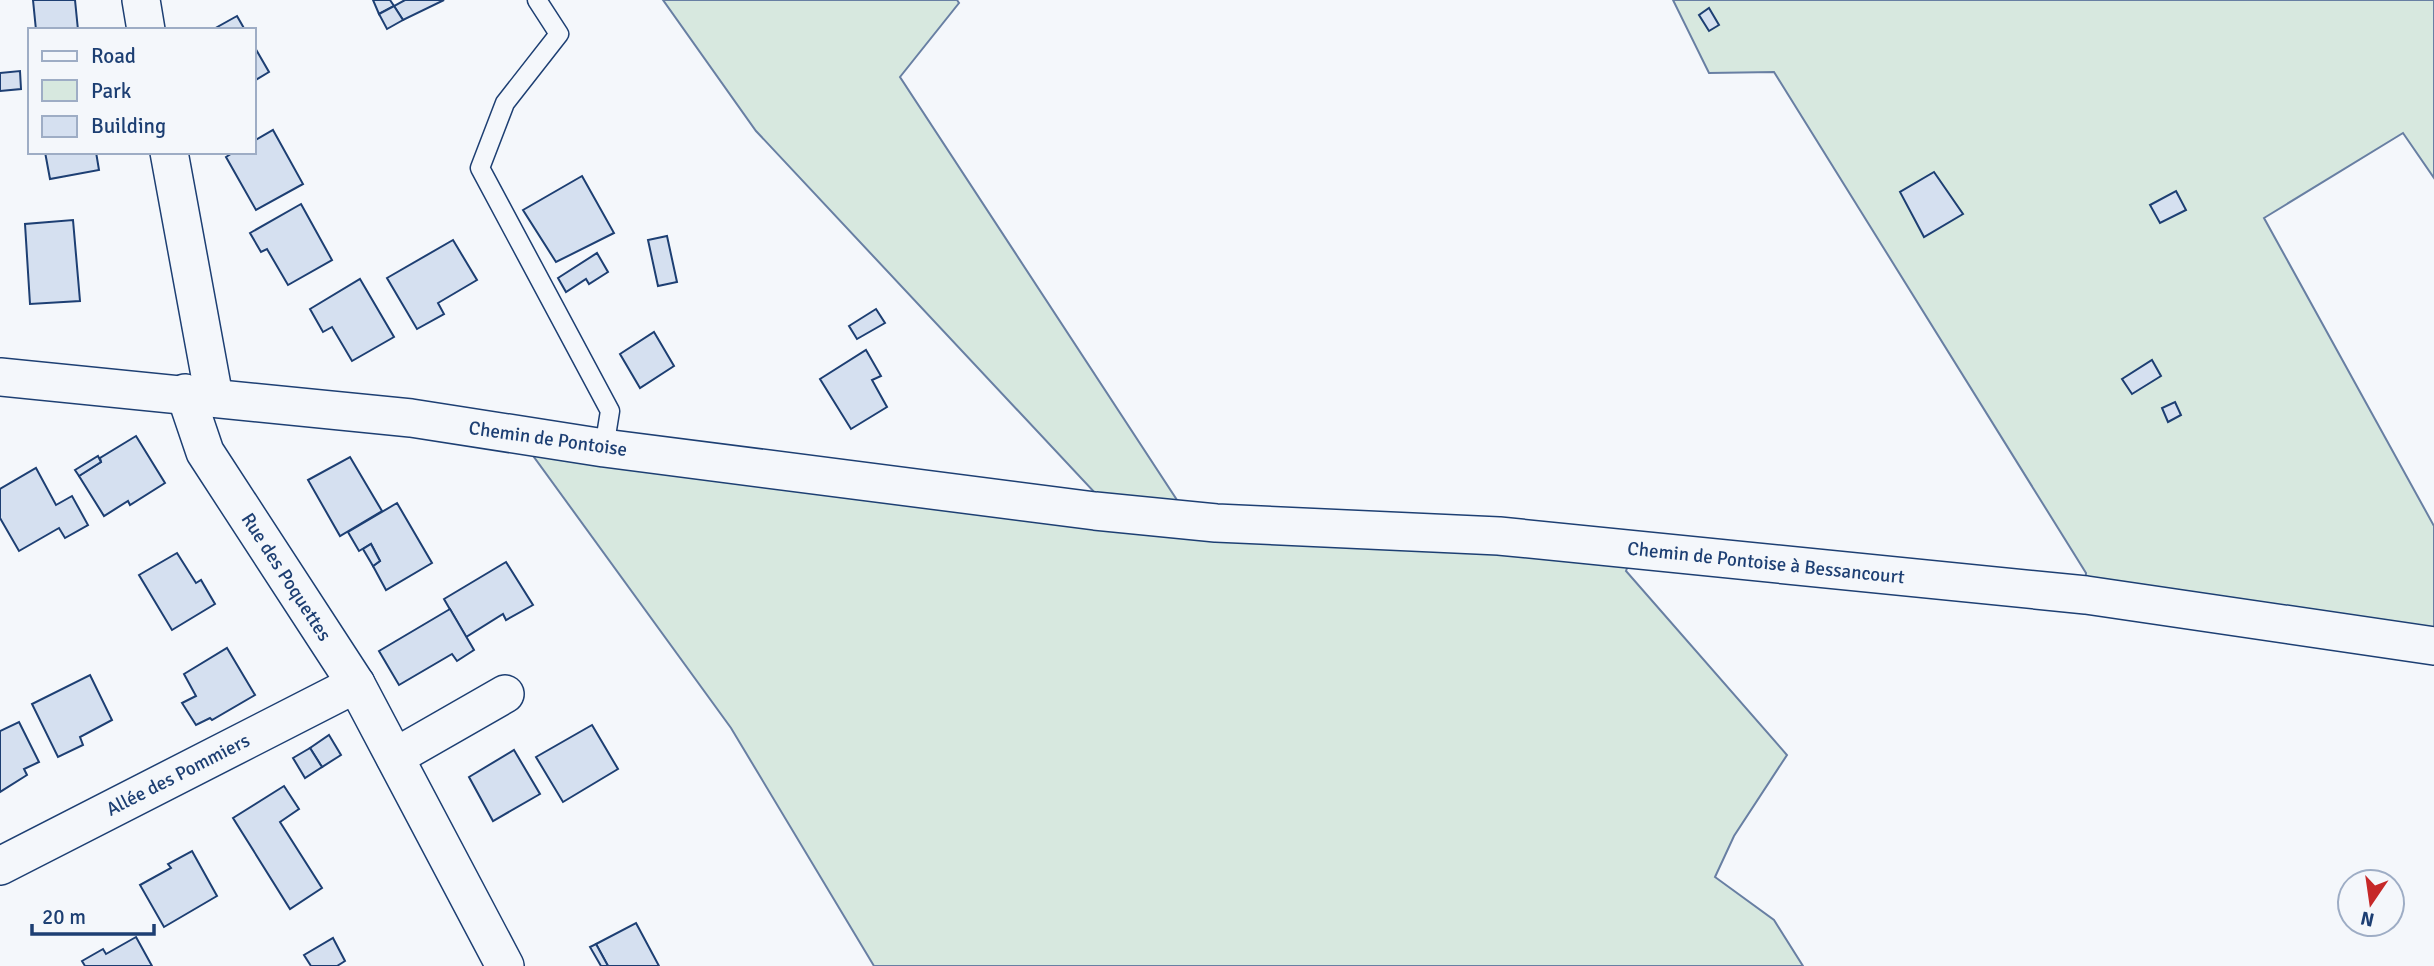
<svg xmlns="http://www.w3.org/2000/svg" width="2434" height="966" viewBox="0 0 2434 966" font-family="Signika,sans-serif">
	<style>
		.green { fill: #d7e8df; stroke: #687fa3; stroke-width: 2 }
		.building { fill: #d5e0f0; stroke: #1d3f73; stroke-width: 2 }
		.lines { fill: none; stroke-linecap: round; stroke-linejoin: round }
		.service-casing { stroke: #1d3f73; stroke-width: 21 }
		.minor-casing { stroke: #1d3f73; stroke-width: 40 }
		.service { stroke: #f4f7fb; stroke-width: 18 }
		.minor { stroke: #f4f7fb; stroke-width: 37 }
		.labels { text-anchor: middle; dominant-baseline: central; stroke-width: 5; stroke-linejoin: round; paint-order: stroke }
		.street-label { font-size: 19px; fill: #1d3f73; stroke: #f4f7fb }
	</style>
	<rect width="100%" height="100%" fill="#f4f7fb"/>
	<g class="green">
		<polygon points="663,0 957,0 959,3 900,77 1196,529 1630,560 1626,571 1787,755 1734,836 1715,877 1774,920 1803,966 874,966 731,728 518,435 1126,526 756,131"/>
		<polygon points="1673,0 2434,0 2434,178 2403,133 2264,218 2434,526 2434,660 2083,610 2086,573 1774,72 1709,73"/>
	</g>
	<g class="building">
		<polygon points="33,0 75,0 78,30 36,30"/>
		<polygon points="373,0 390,0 394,6 379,14"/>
		<polygon points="405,0 444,0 403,20 394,6"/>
		<polygon points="394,6 403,20 387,29 379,14"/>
		<polygon points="1709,8 1719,25 1709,31 1699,15"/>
		<polygon points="237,16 245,30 212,30"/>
		<polygon points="254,46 269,72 254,81"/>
		<polygon points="20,71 21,89 0,91 0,73"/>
		<polygon points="273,130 303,184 256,210 226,157 234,152 254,152 254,141"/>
		<polygon points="45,152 96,152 99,170 50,179"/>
		<polygon points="1934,172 1963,214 1924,237 1900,192"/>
		<polygon points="582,176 614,233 556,262 523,210"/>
		<polygon points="2176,191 2186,210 2160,223 2150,205"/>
		<polygon points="301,204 332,260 288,285 267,249 261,252 250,233"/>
		<polygon points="73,220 80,301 30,304 25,224"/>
		<polygon points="667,236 677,282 658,286 648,240"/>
		<polygon points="453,240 477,280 438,303 444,314 417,329 387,278"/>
		<polygon points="597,253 608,272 589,284 586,279 566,292 558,278"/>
		<polygon points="360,279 394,337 352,361 332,327 323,332 310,309"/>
		<polygon points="876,309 885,323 857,339 849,326"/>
		<polygon points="654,332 674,366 640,388 620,354"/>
		<polygon points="866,350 881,376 872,380 887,407 851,429 820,379"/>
		<polygon points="2152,360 2161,376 2132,394 2122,379"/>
		<polygon points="2175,402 2181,415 2168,422 2162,408"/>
		<polygon points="136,436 165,483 130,505 128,501 104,516 79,476 101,462 100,458"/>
		<polygon points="98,456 101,462 79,476 75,470"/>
		<polygon points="350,457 382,511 340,536 308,480"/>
		<polygon points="36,468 56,505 72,496 88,525 65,538 59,528 19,551 0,518 0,489"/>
		<polygon points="397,503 432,563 386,590 373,566 380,561 371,544 359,551 348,532"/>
		<polygon points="371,544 380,561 373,566 363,549"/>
		<polygon points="177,553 196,583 201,580 215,604 172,630 139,575"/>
		<polygon points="506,562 533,605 506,620 503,614 466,637 444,599"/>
		<polygon points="450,609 474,650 457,661 452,654 399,685 379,651"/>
		<polygon points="227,648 255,695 212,720 210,718 196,725 182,703 196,696 184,674"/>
		<polygon points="90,675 112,720 80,737 83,745 58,757 32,704"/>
		<polygon points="19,722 39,762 24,769 27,775 0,792 0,731"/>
		<polygon points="592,725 618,769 563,802 536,757"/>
		<polygon points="329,735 341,755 322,767 310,748"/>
		<polygon points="310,748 322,767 305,778 293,758"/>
		<polygon points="514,750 540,794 493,821 469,777"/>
		<polygon points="284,786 299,809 280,822 322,888 290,909 233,818"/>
		<polygon points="192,851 217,896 164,927 140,885 171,868 168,864"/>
		<polygon points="636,923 659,966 608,966 596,944"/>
		<polygon points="136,937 152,966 85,966 82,961 103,949 106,954"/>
		<polygon points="333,938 345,961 337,966 311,966 304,955"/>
		<polygon points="596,944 608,966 601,966 590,947"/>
	</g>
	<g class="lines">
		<g class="service-casing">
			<polyline id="service" points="537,0 559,34 505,103 480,168 610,411 604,448"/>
		</g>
		<g class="minor-casing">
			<g id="minor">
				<polyline points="141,0 146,30"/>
				<polyline points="169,152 214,397"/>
				<polyline points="0,377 411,418 604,448 1095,511 1216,523 1499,536 2086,595 2434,646"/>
				<polyline points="185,393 205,452 356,684 505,966"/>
				<polyline points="395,757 505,694"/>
				<polyline points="0,866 356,684"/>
			</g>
		</g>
		<use href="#service" class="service"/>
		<use href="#minor" class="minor"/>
	</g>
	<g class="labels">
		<g class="street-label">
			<text transform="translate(548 439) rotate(8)">Chemin de Pontoise</text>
			<text transform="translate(1766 563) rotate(6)">Chemin de Pontoise à Bessancourt</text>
			<text transform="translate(286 577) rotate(57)">Rue des Poquettes</text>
			<text transform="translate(178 775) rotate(-27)">Allée des Pommiers</text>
		</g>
	</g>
	<rect x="28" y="28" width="228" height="126" fill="#f4f7fb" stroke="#9eadc5" stroke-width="2"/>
	<rect x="42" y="51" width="35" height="10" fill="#f4f7fb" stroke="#9eadc5" stroke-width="2"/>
	<text x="91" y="63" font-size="21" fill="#1d3f73">Road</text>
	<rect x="42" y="80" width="35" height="21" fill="#d7e8df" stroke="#9eadc5" stroke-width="2"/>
	<text x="91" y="98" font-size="21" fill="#1d3f73">Park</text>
	<rect x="42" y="116" width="35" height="21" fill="#d5e0f0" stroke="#9eadc5" stroke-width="2"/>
	<text x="91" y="133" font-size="21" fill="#1d3f73">Building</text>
	<g transform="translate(2371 903) rotate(193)"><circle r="33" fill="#f4f7fb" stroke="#9eadc5" stroke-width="2"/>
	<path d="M0-5L12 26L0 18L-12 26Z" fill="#c62828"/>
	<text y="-10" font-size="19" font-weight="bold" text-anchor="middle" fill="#1d3f73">N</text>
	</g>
	<path d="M32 924v10h122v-10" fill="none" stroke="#1d3f73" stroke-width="3.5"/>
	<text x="42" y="924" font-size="21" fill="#1d3f73" stroke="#f4f7fb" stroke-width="5" paint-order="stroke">20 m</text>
</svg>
